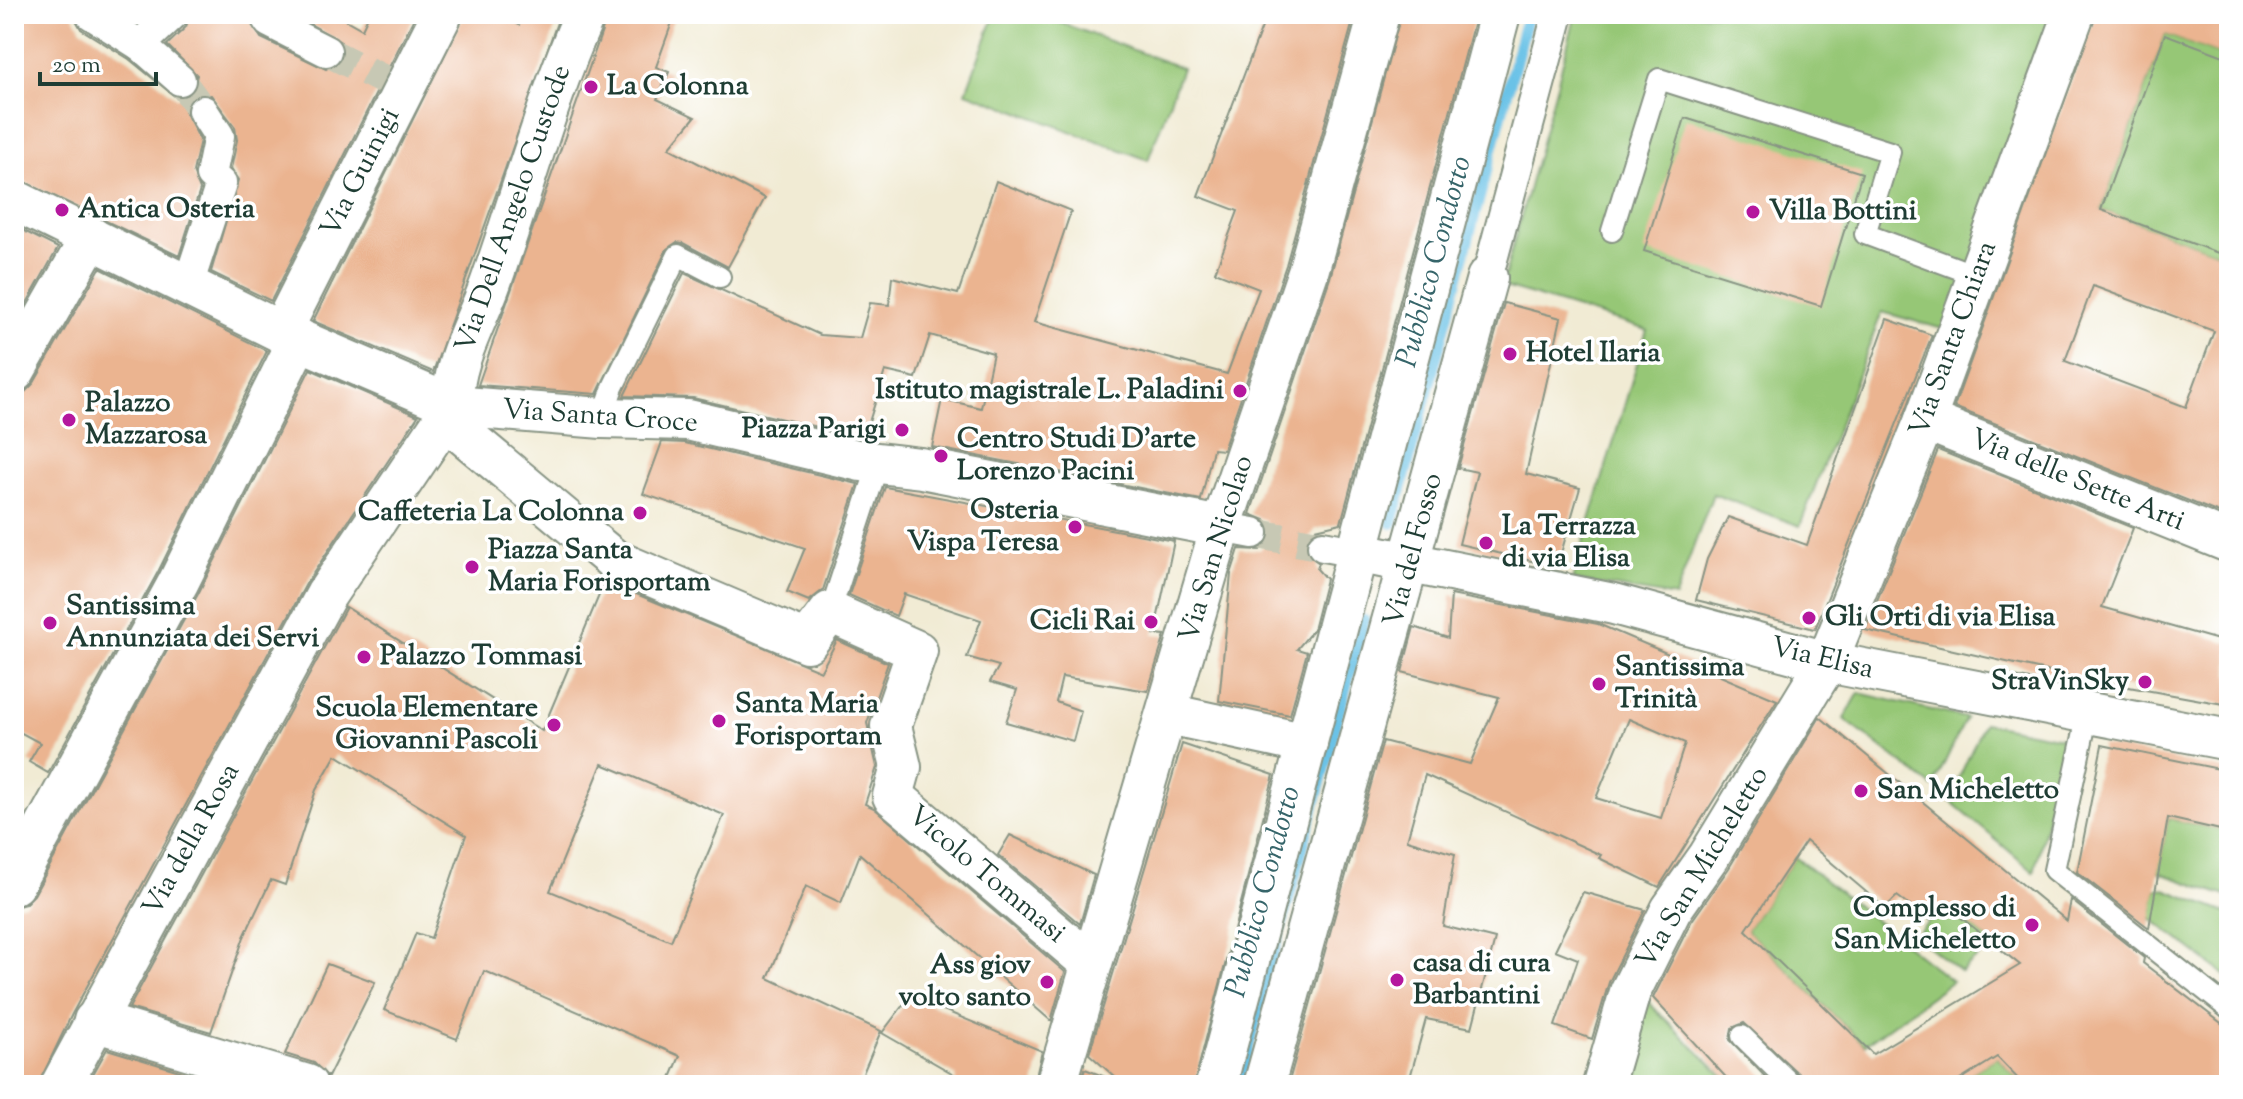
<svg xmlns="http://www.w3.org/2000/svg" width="2243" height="1099" viewBox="0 0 2243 1099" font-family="'Sorts Mill Goudy',serif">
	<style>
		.green { fill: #96c776; stroke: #5a8255; stroke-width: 2 }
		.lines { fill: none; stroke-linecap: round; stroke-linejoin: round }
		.stream { stroke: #6ac2e7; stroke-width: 12 }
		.building { fill: #ebb490; fill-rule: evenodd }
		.pedestrian-tunnel { stroke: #c7c8b4; stroke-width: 30; stroke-dasharray: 30 15; stroke-linecap: butt }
		.service-casing { stroke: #889484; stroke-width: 24 }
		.pedestrian-casing { stroke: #889484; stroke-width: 34 }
		.minor-casing { stroke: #889484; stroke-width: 44 }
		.service { stroke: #fff; stroke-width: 20 }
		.pedestrian { stroke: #fff; stroke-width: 30 }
		.minor { stroke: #fff; stroke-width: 40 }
		.poi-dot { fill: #b5179e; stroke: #fff; stroke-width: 3 }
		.labels { text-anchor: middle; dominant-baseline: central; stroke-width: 7; stroke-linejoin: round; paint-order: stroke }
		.poi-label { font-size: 28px; font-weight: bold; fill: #1f3d34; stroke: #fff; text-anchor: start }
		.street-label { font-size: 28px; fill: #1f3d34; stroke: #fff }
		.water-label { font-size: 30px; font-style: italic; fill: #36656a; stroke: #fff }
	</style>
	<rect width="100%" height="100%" fill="#fff"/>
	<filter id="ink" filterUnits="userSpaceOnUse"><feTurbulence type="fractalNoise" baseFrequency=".0125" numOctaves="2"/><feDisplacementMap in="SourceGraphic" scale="16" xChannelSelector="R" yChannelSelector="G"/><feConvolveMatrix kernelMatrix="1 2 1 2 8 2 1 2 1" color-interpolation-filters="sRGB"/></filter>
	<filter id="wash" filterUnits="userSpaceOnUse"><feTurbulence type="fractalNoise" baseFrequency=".006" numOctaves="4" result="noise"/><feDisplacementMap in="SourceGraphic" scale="32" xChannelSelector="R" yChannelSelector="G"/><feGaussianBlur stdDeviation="1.8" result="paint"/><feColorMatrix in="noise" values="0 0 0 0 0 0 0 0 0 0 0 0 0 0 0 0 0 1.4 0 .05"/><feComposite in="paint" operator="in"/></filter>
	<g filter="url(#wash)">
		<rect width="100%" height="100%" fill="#f1ebd4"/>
		<g class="green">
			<polygon points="995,14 1037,14 1182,68 1148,160 966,92"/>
			<polygon points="1576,14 2064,14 1950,331 1882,312 1800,526 1713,494 1675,597 1572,580 1647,330 1502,286"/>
			<polygon points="2165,34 2229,58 2229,257 2101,210"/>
			<polygon points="1859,693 1966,718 1933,787 1844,719"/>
			<polygon points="1984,723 2067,739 2034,872 1949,800"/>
			<polygon points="2168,818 2229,832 2229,897 2158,872"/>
			<polygon points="1795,857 1952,981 1864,1045 1746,930"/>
			<polygon points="2162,888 2229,914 2229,978 2150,918 2155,890"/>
			<polygon points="1944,904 1993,943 1961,972 1915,936"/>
			<polygon points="1643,997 1732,1085 1610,1085"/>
			<polygon points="1997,1057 2024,1085 1952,1085"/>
		</g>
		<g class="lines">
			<g class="stream">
				<polyline points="1392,523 1528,14"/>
				<polyline points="1238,1085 1364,620"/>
			</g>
		</g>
		<g id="blocks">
			<g class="building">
				<polygon points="14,14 73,14 81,29 129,59 177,98 193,92 197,75 167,45 186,27 190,14 246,14 261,38 326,69 342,60 341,42 293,14 335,14 362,29 369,14 416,14 271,301 211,272 238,180 231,169 237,140 235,127 211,95 194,96 185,111 200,140 193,172 200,190 179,256 14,177"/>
				<polygon points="465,14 499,14 519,25 525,14 560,14 433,372 313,321"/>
				<polygon points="608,14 675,14 656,67 669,72 657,99 695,117 669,148 765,198 728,267 683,243 677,242 667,249 597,394 478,385"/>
				<polygon points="1267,14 1355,14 1286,265 1223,450 1213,449 1201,500 932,447 942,399 981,408 993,353 930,335 916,378 885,371 864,438 693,398 624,396 684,273 820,335 860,338 870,303 889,305 892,277 958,294 996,181 1071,211 1034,322 1227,374 1259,289 1215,272 1238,211 1198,196"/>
				<polygon points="1401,14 1476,14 1341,523 1316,529 1306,542 1306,553 1319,563 1317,569 1326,579 1313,630 1297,649 1307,652 1290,715 1219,701 1231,574 1239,549 1260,550 1270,537 1265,520 1250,514 1330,278"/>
				<path d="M 2096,14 L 2229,14 L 2229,58 L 2165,34 L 2101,210 L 2229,257 L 2229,517 L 1954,407 ZM 2093,286 L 2214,331 L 2186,407 L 2065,361 Z"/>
				<polygon points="1685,118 1862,173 1821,306 1644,251"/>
				<polygon points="14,226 58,248 14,326"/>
				<polygon points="100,268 267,351 158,572 48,773 29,762 40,743 14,729 14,395 25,392 34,383"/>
				<polygon points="1504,303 1561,318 1526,474 1580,488 1557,567 1459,544 1477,472 1458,468"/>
				<polygon points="1887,319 1932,335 1815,629 1696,600 1707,559 1728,517 1807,545"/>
				<polygon points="310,369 418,416 306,584 72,1014 38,1085 14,1085 14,907 25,904 34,895 198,594"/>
				<polygon points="662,442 685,443 858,484 823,590 809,601 787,592 805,548 643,494"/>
				<polygon points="1938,450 2133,528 2102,607 2229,643 2229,705 2073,677 1865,630"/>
				<polygon points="885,487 1174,541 1154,634 1165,635 1148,691 1062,677 1056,702 1081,711 1073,741 1006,722 1017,690 990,682 999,666 967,657 981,620 904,594 896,616 849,595"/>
				<path d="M 605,581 L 821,671 L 837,640 L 888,663 L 867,723 L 877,767 L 865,804 L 874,808 L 1065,972 L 1051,1021 L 860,854 L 841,903 L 806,886 L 768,978 L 881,1031 L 858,1085 L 668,1085 L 680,1056 L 484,971 L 457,1039 L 384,1010 L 416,933 L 431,938 L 466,835 L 336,755 L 316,790 L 285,885 L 271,880 L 244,937 L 211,1032 L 129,1008 L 346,607 L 542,731 ZM 602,764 L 724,815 L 671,941 L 550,891 Z"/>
				<path d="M 1451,595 L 1598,624 L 1777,700 L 1659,887 L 1599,858 L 1601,855 L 1425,775 L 1407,840 L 1455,854 L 1443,926 L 1495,939 L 1472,1028 L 1426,1019 L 1408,1085 L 1288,1085 L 1383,741 L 1470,764 L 1499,697 L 1402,672 L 1414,627 L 1448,638 ZM 1629,719 L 1685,743 L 1661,818 L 1596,798 Z"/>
				<path d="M 1820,717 L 2067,921 L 2071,900 L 2144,958 L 2143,963 L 2229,1029 L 2229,1085 L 2024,1085 L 1997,1057 L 1952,1085 L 1805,1085 L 1801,1076 L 1744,1023 L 1732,1028 L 1730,1040 L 1773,1085 L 1733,1085 L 1653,998 L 1691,922 L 1729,868 ZM 1806,841 L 1885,908 L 1897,896 L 1930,920 L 1944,904 L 2020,965 L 1873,1054 L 1746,930 Z"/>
				<polygon points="1182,744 1274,775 1194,1085 1124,1085 1089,1054"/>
				<polygon points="2102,745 2229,771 2229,832 2168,818 2149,928 2077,872"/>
				<polygon points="1010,835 1094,875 1080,924 998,855"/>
				<polygon points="1583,892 1645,910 1609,982 1592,1039 1555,1026 1578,959 1555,950"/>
				<polygon points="327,964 375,982 328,1077 314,1063 285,1054"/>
				<polygon points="913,992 929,1004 1042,1051 1034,1085 954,1085 957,1076 882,1033"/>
				<polygon points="107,1049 196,1076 193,1085 87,1085"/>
				<polygon points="1085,1069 1123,1084 1123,1085 1080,1085"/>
			</g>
		</g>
	</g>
	<g filter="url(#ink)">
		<use href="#blocks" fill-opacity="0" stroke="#889484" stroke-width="2"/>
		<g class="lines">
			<g class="pedestrian-tunnel">
				<polyline points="326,51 394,85"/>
				<polyline points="180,80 203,111"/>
				<polyline points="1253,533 1323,546"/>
			</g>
			<g class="service-casing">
				<g id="service">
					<polyline points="1612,231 1659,79 1890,152 1865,234 1978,276"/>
					<polyline points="602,418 613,387 678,255 720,277"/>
					<polyline points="830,612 879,462"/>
					<polyline points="2088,713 2054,870 2229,1009"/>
					<polyline points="1742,1036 1792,1085"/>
				</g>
			</g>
			<g class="pedestrian-casing">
				<g id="pedestrian">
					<polyline points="91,14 140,45 180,80"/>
					<polyline points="264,14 269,22 326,51"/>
					<polyline points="140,45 173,14"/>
					<polyline points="1487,278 1558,14"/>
					<polyline points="188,285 221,184 211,175 219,136 203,111"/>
					<polyline points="1221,527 1253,533"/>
					<polyline points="1323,546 1356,552"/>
				</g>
			</g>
			<g class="minor-casing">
				<g id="minor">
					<polyline points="14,200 281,332 453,406 602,418 688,420 861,461 921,468 1221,527"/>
					<polyline points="281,332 442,14"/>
					<polyline points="14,372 91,237"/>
					<path d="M 453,406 C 451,362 478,321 492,279 C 523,191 547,99 585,14"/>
					<polyline points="445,419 614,560 807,642 830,612 917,651 891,726 901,767 893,796 1090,963"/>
					<polyline points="1925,420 2229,542"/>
					<polyline points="1356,552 1614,604 1827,662 2229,740"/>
					<polyline points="1168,714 1307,744"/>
					<polyline points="14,884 178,583 299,339"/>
					<polyline points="94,1021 307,1085"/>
					<polyline points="61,1085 326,595 453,406"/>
					<polyline points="1056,1085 1221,527 1308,272 1379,14"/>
					<polyline points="1216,1085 1500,14"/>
					<polyline points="1264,1085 1487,278"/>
					<polyline points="1603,1085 1630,992 1671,910 1709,856 1827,662 1925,420 2074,14"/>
				</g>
			</g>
			<use href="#service" class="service"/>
			<use href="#pedestrian" class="pedestrian"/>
			<use href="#minor" class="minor"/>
		</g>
	</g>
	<g class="poi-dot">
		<circle cx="591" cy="87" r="8"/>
		<circle cx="62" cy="210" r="8"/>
		<circle cx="1753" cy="212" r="8"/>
		<circle cx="1510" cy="354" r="8"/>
		<circle cx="1240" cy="391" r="8"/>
		<circle cx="69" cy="420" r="8"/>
		<circle cx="902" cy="430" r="8"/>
		<circle cx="941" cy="456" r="8"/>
		<circle cx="640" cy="513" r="8"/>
		<circle cx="1075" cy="527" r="8"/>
		<circle cx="1486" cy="543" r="8"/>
		<circle cx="472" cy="567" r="8"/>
		<circle cx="1809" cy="618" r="8"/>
		<circle cx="1151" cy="622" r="8"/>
		<circle cx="50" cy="623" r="8"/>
		<circle cx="364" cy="657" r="8"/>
		<circle cx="2145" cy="682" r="8"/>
		<circle cx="1599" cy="684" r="8"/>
		<circle cx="719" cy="721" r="8"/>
		<circle cx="554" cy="725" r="8"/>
		<circle cx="1861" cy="791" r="8"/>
		<circle cx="2032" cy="925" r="8"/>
		<circle cx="1397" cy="980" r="8"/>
		<circle cx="1047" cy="982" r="8"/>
	</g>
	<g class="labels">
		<g class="poi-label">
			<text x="607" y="87">La Colonna</text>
			<text x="78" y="210">Antica Osteria</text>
			<text x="1769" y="212">Villa Bottini</text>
			<text x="1526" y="354">Hotel Ilaria</text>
			<text x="1224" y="391" text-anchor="end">Istituto magistrale L. Paladini</text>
			<text x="85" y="404">Palazzo<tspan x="85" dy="32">Mazzarosa</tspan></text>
			<text x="886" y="430" text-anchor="end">Piazza Parigi</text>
			<text x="957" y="440">Centro Studi D'arte<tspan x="957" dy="32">Lorenzo Pacini</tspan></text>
			<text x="1059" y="511" text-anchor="end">Osteria<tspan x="1059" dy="32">Vispa Teresa</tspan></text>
			<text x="624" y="513" text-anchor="end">Caffeteria La Colonna</text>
			<text x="1502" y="527">La Terrazza<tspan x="1502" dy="32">di via Elisa</tspan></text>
			<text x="488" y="551">Piazza Santa<tspan x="488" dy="32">Maria Forisportam</tspan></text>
			<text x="66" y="607">Santissima<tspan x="66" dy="32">Annunziata dei Servi</tspan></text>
			<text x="1825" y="618">Gli Orti di via Elisa</text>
			<text x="1135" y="622" text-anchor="end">Cicli Rai</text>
			<text x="380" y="657">Palazzo Tommasi</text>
			<text x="1615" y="668">Santissima<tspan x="1615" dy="32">Trinità</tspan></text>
			<text x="2129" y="682" text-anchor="end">StraVinSky</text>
			<text x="735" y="705">Santa Maria<tspan x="735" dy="32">Forisportam</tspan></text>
			<text x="538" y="709" text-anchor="end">Scuola Elementare<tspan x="538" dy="32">Giovanni Pascoli</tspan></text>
			<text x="1877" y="791">San Micheletto</text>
			<text x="2016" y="909" text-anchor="end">Complesso di<tspan x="2016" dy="32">San Micheletto</tspan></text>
			<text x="1413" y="964">casa di cura<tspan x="1413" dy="32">Barbantini</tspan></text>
			<text x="1031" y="966" text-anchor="end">Ass giov<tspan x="1031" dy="32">volto santo</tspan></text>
		</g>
		<g class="street-label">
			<text transform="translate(361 173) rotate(-63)">Via Guinigi</text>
			<text transform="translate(514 209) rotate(-71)">Via Dell Angelo Custode</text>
			<text transform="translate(1954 339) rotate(-70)">Via Santa Chiara</text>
			<text transform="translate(600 417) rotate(4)">Via Santa Croce</text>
			<text transform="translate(2077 481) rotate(22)">Via delle Sette Arti</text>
			<text transform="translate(1217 549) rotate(-73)">Via San Nicolao</text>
			<text transform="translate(1414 550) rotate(-75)">Via del Fosso</text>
			<text transform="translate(1822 659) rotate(13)">Via Elisa</text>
			<text transform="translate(192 840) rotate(-61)">Via della Rosa</text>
			<text transform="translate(1703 868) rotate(-59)">Via San Micheletto</text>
			<text transform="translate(986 875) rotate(40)">Vicolo Tommasi</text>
		</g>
		<g class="water-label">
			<text transform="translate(1435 262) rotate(-75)">Pubblico Condotto</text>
			<text transform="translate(1264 892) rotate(-75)">Pubblico Condotto</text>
		</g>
	</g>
	<rect width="2243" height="1099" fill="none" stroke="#fff" stroke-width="48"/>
	<path d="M40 72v12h116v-12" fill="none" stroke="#1f3d34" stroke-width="4"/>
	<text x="52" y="72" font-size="24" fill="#1f3d34" stroke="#ffffff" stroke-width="6" paint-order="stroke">20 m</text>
</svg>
